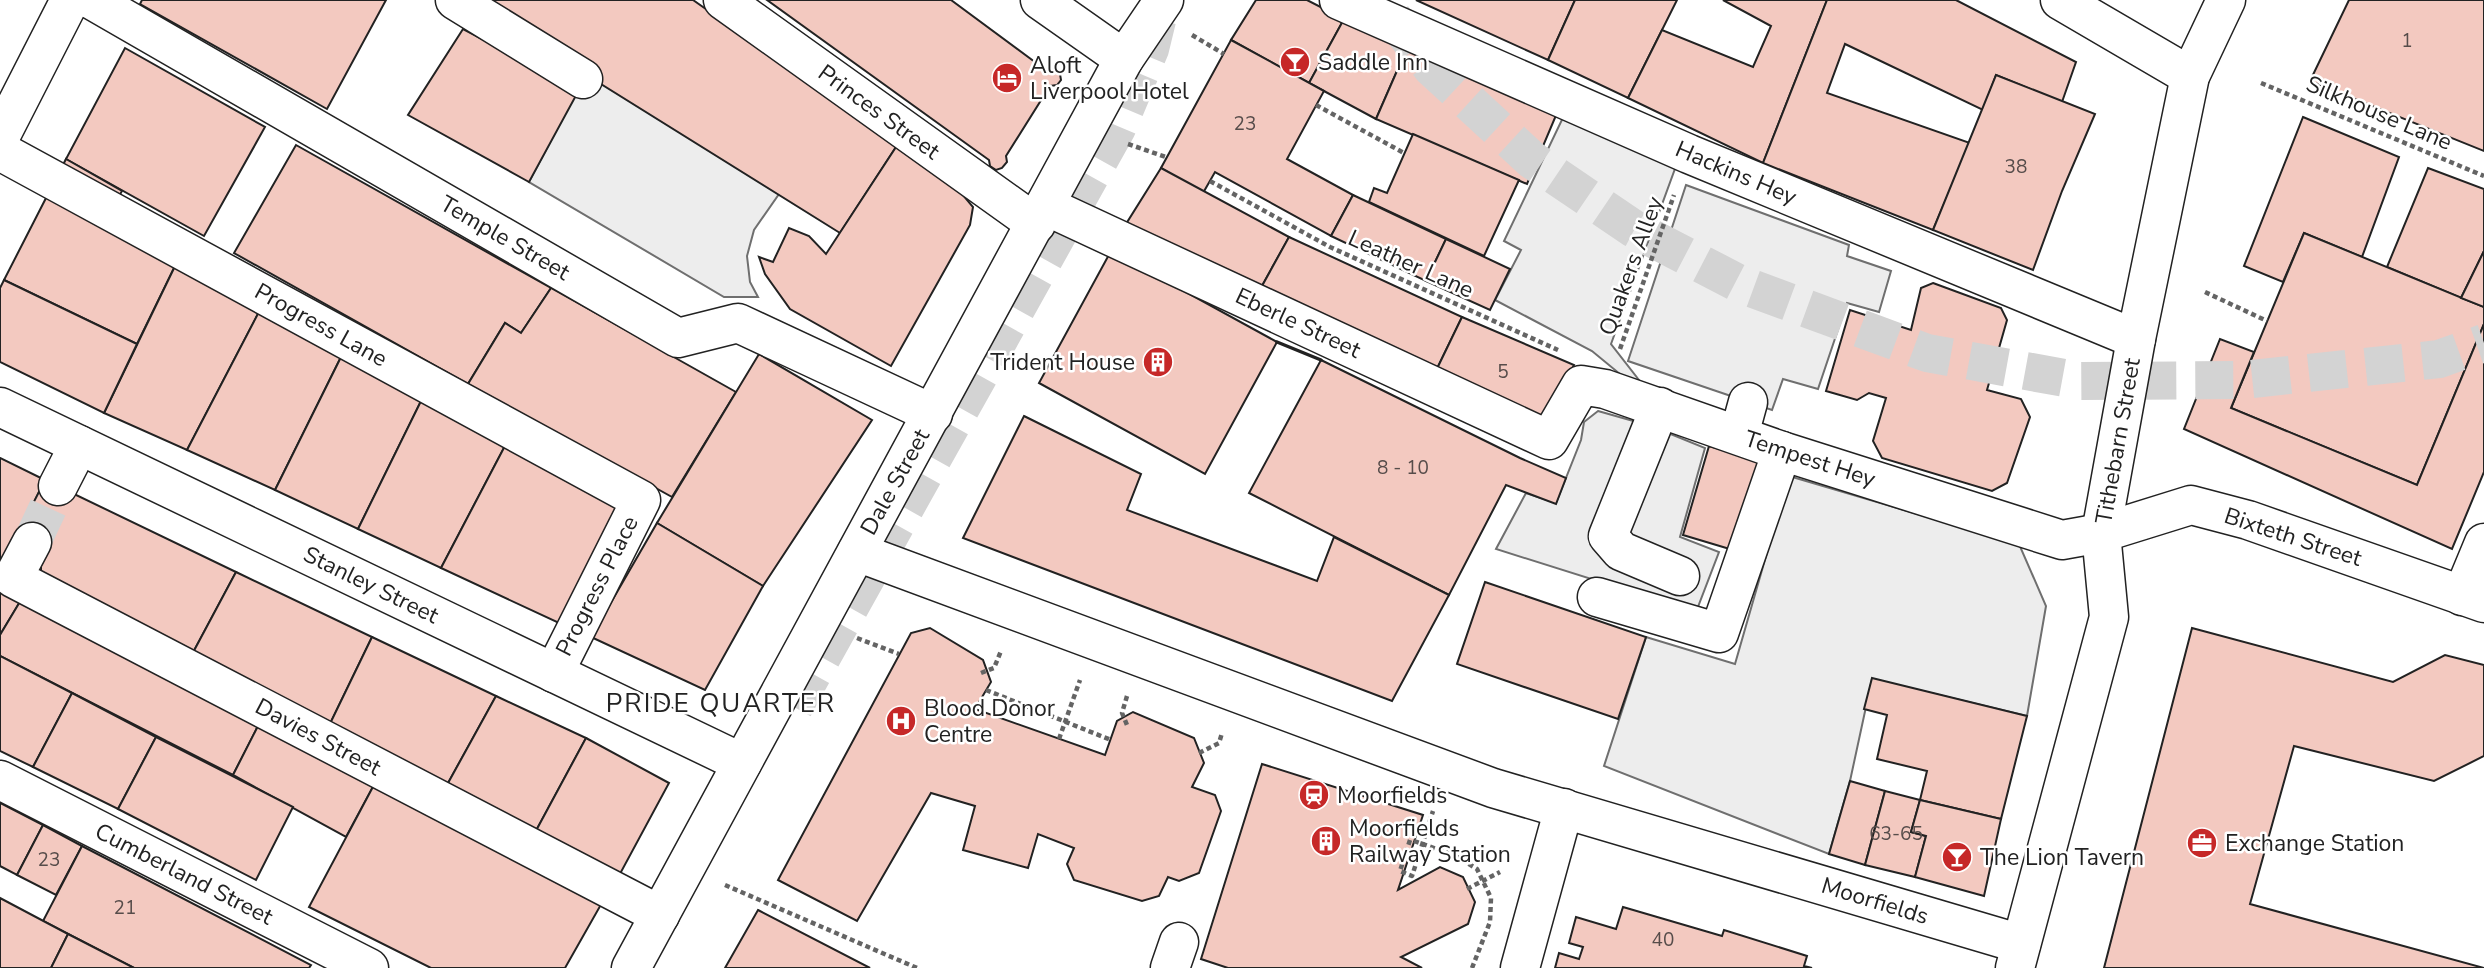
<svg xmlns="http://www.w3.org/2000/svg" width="2484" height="968" viewBox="0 0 2484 968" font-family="'Nunito Sans',sans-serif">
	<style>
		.parking { fill: #ededed; stroke: #6f6f6f; stroke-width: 2 }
		.building { fill: #f3c9c0; stroke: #222; stroke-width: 2 }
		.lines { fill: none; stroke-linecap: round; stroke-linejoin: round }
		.minor-tunnel { stroke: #d3d3d3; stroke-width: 38; stroke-dasharray: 38 19; stroke-linecap: butt }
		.major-tunnel { stroke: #d3d3d3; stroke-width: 38; stroke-dasharray: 38 19; stroke-linecap: butt }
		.minor-casing { stroke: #222; stroke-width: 41 }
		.major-casing { stroke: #222; stroke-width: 41 }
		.path { stroke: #646464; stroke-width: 4.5; stroke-dasharray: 5 3.5; stroke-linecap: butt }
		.minor { stroke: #fff; stroke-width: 38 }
		.major { stroke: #fff; stroke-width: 38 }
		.path-bridge { stroke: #646464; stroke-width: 4.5; stroke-dasharray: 5 3.5; stroke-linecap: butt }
		.wall { stroke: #222; stroke-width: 3.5 }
		.labels { text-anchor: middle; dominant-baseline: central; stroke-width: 5; stroke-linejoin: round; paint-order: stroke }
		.number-label { font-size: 19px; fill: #564c4a }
		.poi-label { font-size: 23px; fill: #222; stroke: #fff; text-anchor: start }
		.street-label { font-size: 23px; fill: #222; stroke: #fff }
		.quarter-label { font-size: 26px; letter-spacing: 2px; fill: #222; stroke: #fff }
	</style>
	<rect width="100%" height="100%" fill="#fff"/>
	<g class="parking">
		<polygon points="586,74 779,194 754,230 747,256 750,282 758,297 724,297 529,182"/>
		<polygon points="1569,105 1680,155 1611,344 1660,407 1592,351 1495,300 1521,250 1504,241"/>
		<polygon points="1686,185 1849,245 1847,256 1891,271 1879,312 1847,303 1818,389 1783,379 1772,410 1628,361"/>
		<polygon points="1598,411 1651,426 1705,448 1680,537 1719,552 1696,612 1496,549 1526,493 1556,503 1581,440 1584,422"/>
		<polygon points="1789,476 2019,544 2046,606 2027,716 1872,679 1850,781 1829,854 1604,766 1646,637 1735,664"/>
	</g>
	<g class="building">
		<polygon points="142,0 386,0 327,109 140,4"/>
		<polygon points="466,0 693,0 898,144 840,233"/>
		<polygon points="767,0 951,0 1047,71 1053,69 1060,74 1061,80 1057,85 1050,86 1006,156 1007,162 1002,168 996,170 990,166 989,160"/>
		<polygon points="1256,0 1307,0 1344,19 1309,83 1231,40"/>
		<polygon points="1416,0 1575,0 1548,60"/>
		<polygon points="1575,0 1677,0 1628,98 1548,60"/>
		<polygon points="1723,0 1827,0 1763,163 1628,98 1662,30 1753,67 1771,26"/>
		<polygon points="1827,0 1956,0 2076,62 2062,102 1996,75 1983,110 1845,44 1827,93 1970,143 1933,230 1763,163"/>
		<polygon points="2349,0 2484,0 2484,151 2310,81"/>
		<polygon points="1344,19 1407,48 1376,119 1309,83"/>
		<polygon points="463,29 579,90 529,182 408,115"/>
		<polygon points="1231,40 1324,91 1287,159 1353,195 1331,236 1215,172 1203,193 1161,168"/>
		<polygon points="125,48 265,127 204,236 66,159"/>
		<polygon points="1407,48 1557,113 1527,184 1376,119"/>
		<polygon points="1996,75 2095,114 2062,191 2033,270 1933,230"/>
		<polygon points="2303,117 2399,157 2362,257 2304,233 2283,282 2244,266"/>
		<polygon points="1413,134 1519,180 1484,256 1369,202 1374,188 1387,193"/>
		<polygon points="898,144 958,189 973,207 970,225 891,366 790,309 765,274 759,257 773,262 789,228 809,236 826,254"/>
		<polygon points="296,145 551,288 521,333 505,323 468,384 234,253"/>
		<polygon points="66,159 122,191 104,223 177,262 137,344 4,280"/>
		<polygon points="1161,168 1289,237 1257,295 1126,224"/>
		<polygon points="2428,168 2484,189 2484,251 2461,298 2387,267"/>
		<polygon points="1353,195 1446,239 1426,281 1331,236"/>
		<polygon points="2304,233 2484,307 2484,324 2417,485 2231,408"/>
		<polygon points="1289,237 1462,317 1432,379 1257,295"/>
		<polygon points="1446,239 1510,269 1490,310 1426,281"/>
		<polygon points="1111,251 1277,342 1205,474 1039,383"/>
		<polygon points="2484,251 2484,307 2461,298"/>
		<polygon points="177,262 261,308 187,450 104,413"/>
		<polygon points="4,280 137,344 104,413 0,362 0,288"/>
		<polygon points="1933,283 2001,308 2007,320 1987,390 2021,399 2030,417 2007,483 1992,491 1882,458 1873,441 1886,398 1869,393 1857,400 1826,391 1850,310 1911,330 1921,288"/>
		<polygon points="551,288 736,392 672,497 468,384 505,323 521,333"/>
		<polygon points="261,308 343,353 275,490 187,450"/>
		<polygon points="1462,317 1574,365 1542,429 1432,379"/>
		<polygon points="2484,324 2484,472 2452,549 2184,429 2220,339 2254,352 2231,408 2417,485"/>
		<polygon points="343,353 422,399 358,529 275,490"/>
		<polygon points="759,354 872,420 763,586 657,523"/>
		<polygon points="1321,360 1520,458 1566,478 1556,504 1506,485 1449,595 1249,493"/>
		<polygon points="422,399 507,442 441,568 358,529"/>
		<polygon points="1024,416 1141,474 1127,510 1317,581 1334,537 1449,595 1392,701 963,538"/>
		<polygon points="507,442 621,504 559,623 441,568"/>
		<polygon points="1709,446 1759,460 1733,550 1683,535"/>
		<polygon points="0,458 45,480 0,572"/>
		<polygon points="45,480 236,572 189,660 41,576 41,566 17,535"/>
		<polygon points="657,523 763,586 705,690 591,637"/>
		<polygon points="236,572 372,637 326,732 189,660"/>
		<polygon points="1485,582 1646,637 1618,719 1457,664"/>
		<polygon points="0,589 21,600 0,635"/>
		<polygon points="21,600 260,722 233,775 0,656 0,635"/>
		<polygon points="930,628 983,660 991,682 975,709 1105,755 1117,721 1133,712 1194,738 1204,763 1192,787 1215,795 1221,811 1199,873 1179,881 1168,877 1159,896 1142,901 1074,880 1067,864 1074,848 1038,834 1028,868 963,850 975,806 931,793 857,921 778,880 911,633"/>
		<polygon points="2192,628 2393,682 2445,655 2484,665 2484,756 2434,781 2294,746 2250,904 2484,968 2104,968"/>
		<polygon points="372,637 496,696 442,794 326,732"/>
		<polygon points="0,656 72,693 33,767 0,751"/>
		<polygon points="1872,678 2027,716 2001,819 1920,800 1927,771 1877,759 1887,715 1864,709"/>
		<polygon points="72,693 156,737 118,809 33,767"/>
		<polygon points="496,696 586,738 531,840 442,794"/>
		<polygon points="260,722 375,783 346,837 233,775"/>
		<polygon points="156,737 293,807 256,880 118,809"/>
		<polygon points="586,738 669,783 614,885 531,840"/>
		<polygon points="1262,764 1423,815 1398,890 1440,867 1463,877 1475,902 1468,924 1401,957 1422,968 1228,968 1201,959"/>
		<polygon points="1850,781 1885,791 1865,865 1829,854"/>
		<polygon points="375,783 603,901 565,968 431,968 309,907"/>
		<polygon points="1885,791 1920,800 1911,832 1926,836 1915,877 1865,865"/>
		<polygon points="1920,800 2001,819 1984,896 1915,877 1926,836 1911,832"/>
		<polygon points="0,803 43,825 17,875 0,866"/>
		<polygon points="43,825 82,846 56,895 17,875"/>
		<polygon points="82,846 311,965 309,968 134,968 43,921"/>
		<polygon points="0,898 68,934 51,968 0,968"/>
		<polygon points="1623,907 1722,936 1724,930 1807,956 1804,966 1812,968 1555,968 1559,953 1579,959 1583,947 1569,943 1576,917 1616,929"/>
		<polygon points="758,910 870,968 725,968"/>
		<polygon points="68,934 134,968 51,968"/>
	</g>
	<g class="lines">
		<polyline class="minor-tunnel" points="32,542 58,486"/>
		<g class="major-tunnel">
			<polyline points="1393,18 1432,68 1532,160 1634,229 1740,284 1927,353 2081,381 2243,380 2439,359 2484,343"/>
			<polyline points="794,707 1117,128 1150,49 1158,16"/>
		</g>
		<g class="minor-casing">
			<g id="minor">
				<polyline points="92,0 678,338 738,323 933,414"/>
				<polyline points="455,0 583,79"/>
				<polyline points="723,0 1036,224"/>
				<polyline points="1040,0 1124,59"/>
				<polyline points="1339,0 1689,154 2136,339"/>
				<polyline points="0,137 70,0"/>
				<polyline points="0,151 641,500 554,673"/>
				<polyline points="1046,206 1549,440 1581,385 1605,389 1782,451 2062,540 2101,533 2191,505 2248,520 2484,603"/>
				<polyline points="0,407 742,763"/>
				<polyline points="1660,407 1608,536 1621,551 1680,576"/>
				<polyline points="1739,435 1748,402"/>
				<polyline points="58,486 79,445"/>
				<polyline points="32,542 13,578 660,915"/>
				<polyline points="2462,596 2484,543"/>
				<polyline points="1597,597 1719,633 1782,451"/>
				<polyline points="0,780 369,968"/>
				<polyline points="1170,968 1179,942"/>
				<polyline points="1520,968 1564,808"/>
			</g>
		</g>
		<g class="major-casing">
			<g id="major">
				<polyline points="2060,0 2190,76"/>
				<polyline points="857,552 1493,788 2021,944"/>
				<polyline points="631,968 1124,59 1164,0"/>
				<polyline points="2015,968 2109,617 2101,533 2136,339 2190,76 2226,0"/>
			</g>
		</g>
		<g class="path">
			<polyline points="1192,35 1224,54"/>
			<polyline points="2261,83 2484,176"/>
			<polyline points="1316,105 1404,153"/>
			<polyline points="1128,144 1166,157"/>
			<polyline points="1210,181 1330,247 1558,350"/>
			<polyline points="2205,292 2267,321"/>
			<polyline points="1620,349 1674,195"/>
			<polyline points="857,638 899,654"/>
			<polyline points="981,673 994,668 1001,651"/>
			<polyline points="986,690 1111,740"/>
			<polyline points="1127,696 1122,713 1127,725"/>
			<polyline points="1059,739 1080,680"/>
			<polyline points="1199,753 1219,743 1222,733"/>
			<polyline points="1410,840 1400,871 1412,876 1433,811"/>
			<polyline points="725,885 917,968"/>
			<polyline points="1467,889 1500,872"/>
		</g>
		<use href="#minor" class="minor"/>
		<use href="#major" class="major"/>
		<polyline class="path-bridge" points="1414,841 1454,855 1477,869 1491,898 1490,922 1472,968"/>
		<polyline class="wall" points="1277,342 1321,360"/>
	</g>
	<defs>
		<g id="bar-disc" transform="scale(1.575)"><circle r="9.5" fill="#c62828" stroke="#fff"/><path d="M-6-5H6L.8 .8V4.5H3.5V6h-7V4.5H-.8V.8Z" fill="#fff"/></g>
		<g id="hotel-disc" transform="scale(1.575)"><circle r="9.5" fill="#c62828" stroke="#fff"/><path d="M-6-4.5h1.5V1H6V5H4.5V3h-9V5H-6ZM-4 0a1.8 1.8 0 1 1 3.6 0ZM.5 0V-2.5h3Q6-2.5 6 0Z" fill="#fff"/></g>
		<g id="building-disc" transform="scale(1.575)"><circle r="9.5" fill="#c62828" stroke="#fff"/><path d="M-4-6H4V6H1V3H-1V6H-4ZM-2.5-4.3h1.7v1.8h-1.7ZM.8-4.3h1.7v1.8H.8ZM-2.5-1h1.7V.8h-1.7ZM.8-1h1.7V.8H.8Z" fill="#fff"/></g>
		<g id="hospital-disc" transform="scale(1.575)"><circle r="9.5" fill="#c62828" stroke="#fff"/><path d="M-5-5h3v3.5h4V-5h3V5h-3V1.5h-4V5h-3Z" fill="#fff"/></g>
		<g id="station-disc" transform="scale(1.575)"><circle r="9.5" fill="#c62828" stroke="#fff"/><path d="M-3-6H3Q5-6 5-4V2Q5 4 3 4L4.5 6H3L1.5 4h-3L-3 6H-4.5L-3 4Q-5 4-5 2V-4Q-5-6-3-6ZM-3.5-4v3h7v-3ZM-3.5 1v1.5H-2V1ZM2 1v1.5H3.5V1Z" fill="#fff"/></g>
		<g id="office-disc" transform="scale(1.575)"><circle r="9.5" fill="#c62828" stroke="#fff"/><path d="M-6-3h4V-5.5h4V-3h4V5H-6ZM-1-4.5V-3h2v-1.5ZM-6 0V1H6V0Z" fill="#fff"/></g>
	</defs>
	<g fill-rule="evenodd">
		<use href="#bar-disc" x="1295" y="62"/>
		<use href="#hotel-disc" x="1007" y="78"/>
		<use href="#building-disc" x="1158" y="362"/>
		<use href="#hospital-disc" x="901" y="721"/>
		<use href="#station-disc" x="1314" y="795"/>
		<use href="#building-disc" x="1326" y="841"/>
		<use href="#office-disc" x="2202" y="843"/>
		<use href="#bar-disc" x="1957" y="857"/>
	</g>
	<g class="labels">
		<g class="number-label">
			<text x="2407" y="41">1</text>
			<text x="1245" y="124">23</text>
			<text x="2016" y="167">38</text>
			<text x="1503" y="372">5</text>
			<text x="1403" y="468">8 - 10</text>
			<text x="1896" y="834">63-65</text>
			<text x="49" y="860">23</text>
			<text x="125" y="908">21</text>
			<text x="1663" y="940">40</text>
		</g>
		<g class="poi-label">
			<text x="1318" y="62">Saddle Inn</text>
			<text x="1030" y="65">Aloft<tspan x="1030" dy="26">Liverpool Hotel</tspan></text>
			<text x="1135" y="362" text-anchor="end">Trident House</text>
			<text x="924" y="708">Blood Donor<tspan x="924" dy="26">Centre</tspan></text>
			<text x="1337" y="795">Moorfields</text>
			<text x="1349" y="828">Moorfields<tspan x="1349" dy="26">Railway Station</tspan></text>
			<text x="2225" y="843">Exchange Station</text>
			<text x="1980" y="857">The Lion Tavern</text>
		</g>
		<g class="street-label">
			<text transform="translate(879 112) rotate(36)">Princes Street</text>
			<text transform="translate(2379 113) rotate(23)">Silkhouse Lane</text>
			<text transform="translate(1736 173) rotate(23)">Hackins Hey</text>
			<text transform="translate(505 238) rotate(30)">Temple Street</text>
			<text transform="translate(1411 264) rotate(24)">Leather Lane</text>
			<text transform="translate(1631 266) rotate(-70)">Quakers Alley</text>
			<text transform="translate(1298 323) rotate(25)">Eberle Street</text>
			<text transform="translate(321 325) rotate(29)">Progress Lane</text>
			<text transform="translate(2118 441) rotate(-80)">Tithebarn Street</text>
			<text transform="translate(1810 459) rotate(18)">Tempest Hey</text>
			<text transform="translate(895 482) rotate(-61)">Dale Street</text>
			<text transform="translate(2293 537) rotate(18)">Bixteth Street</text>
			<text transform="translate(371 585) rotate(26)">Stanley Street</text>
			<text transform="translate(597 586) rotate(-63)">Progress Place</text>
			<text transform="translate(318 737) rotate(28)">Davies Street</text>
			<text transform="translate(184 874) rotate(27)">Cumberland Street</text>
			<text transform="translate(1875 901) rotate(17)">Moorfields</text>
		</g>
		<g class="quarter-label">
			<text x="721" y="703">PRIDE QUARTER</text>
		</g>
	</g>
</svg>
